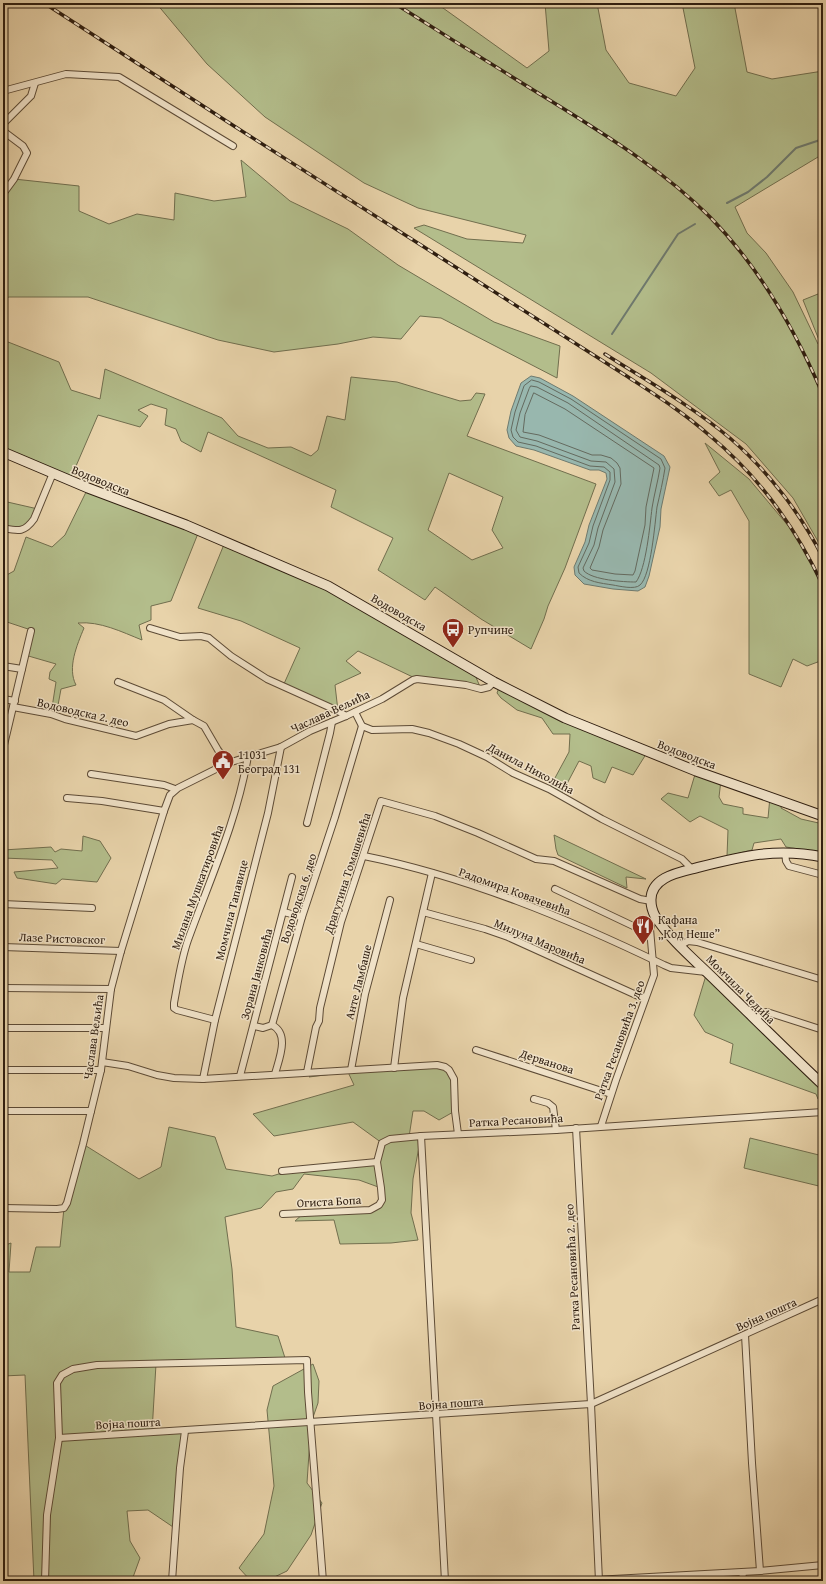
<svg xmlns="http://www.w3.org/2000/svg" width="826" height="1584" viewBox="0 0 826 1584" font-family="'Gentium Book Plus',serif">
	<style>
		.green { fill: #b3bd8b; stroke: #716e4e; fill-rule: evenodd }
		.water { fill: #98b7ae; stroke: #6e7a6f }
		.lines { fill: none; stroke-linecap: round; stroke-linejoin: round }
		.shore { stroke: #646a5f; stroke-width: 1 }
		.stream { stroke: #6e7a6f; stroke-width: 2 }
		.street-casing { stroke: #5d4b36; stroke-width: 8 }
		.secondary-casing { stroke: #2f1e10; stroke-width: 11 }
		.street { stroke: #f0e2c8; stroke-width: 6 }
		.secondary { stroke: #f0e2c8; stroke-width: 9 }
		.rail-casing { stroke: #2f1e10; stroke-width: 3.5 }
		.rail { stroke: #f0e2c8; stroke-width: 2; stroke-dasharray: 6; stroke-linecap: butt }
		.labels { text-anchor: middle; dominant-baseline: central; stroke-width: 3; stroke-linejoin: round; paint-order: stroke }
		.street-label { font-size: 12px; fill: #2f1e10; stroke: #f0e2c8 }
		.poi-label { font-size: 12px; fill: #2f1e10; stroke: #f0e2c8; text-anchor: start }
	</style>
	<rect width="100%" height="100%" fill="#e8d3aa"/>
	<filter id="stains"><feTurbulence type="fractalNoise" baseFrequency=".005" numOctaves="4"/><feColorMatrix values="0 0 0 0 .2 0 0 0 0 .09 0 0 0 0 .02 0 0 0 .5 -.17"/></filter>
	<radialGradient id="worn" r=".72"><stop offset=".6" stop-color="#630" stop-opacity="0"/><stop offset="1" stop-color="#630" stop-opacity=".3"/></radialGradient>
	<g class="green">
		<polygon points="156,3 436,3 527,68 549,51 545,3 597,3 606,50 629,83 676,96 695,68 682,3 734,3 747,72 772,79 823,71 823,154 735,207 747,233 766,253 793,292 818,344 823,345 823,550 793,498 746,444 651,373 414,228 424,225 467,239 523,243 526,235 418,208 364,183 265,117 207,64"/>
		<polygon points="241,160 290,201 348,229 398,265 494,322 560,346 557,378 441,318 420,316 401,339 373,337 338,344 274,352 218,340 88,297 9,297 3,299 3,194 14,179 79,186 79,211 109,224 137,214 174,220 175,193 214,201 246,197"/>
		<polygon points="823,292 823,339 819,340 803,300"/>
		<path d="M 3,340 L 59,362 L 71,390 L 100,399 L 105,369 L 222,418 L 238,436 L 268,448 L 291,447 L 311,456 L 318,450 L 327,416 L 345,420 L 351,377 L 397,382 L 460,401 L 471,400 L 476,393 L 485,394 L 467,436 L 596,484 L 565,568 L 548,606 L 544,619 L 531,649 L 481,619 L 435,587 L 425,600 L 378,570 L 393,538 L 331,507 L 336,490 L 208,432 L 201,452 L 181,441 L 176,429 L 165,425 L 167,409 L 151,404 L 138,410 L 148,416 L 140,427 L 98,415 L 70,480 L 3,453 ZM 449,473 L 503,497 L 492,530 L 503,548 L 472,560 L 428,530 Z"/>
		<polygon points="705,443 749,479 795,534 811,560 823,586 823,660 807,666 793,659 781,687 749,674 749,521 731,490 719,496 709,482 720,472"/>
		<path d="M 88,488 L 199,531 L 171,601 L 151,606 L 151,620 L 139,625 L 142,640 C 122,632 100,621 78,623 L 84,628 C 77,645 67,668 76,685 L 61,689 L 56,716 L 51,714 L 56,682 L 49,679 L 50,672 L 56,664 L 25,655 L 31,630 L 4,621 L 3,626 L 3,577 L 14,571 L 26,537 L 52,547 L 65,535 Z"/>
		<polygon points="3,501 38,509 23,530 3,528"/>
		<polygon points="225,542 280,565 472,668 481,689 417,679 358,651 346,661 361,673 335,685 338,711 283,686 300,648 241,621 198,608"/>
		<polygon points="500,685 648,751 633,775 612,767 605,783 593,778 591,766 579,761 561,795 549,789 569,752 570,734 553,734 542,718 517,710 501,698 497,693"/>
		<polygon points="696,771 721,780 719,797 723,804 743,808 743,814 768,818 770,797 783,801 781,808 801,819 823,824 823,853 786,847 781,839 754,843 752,850 727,856 728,830 700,816 690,822 661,799 668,793 688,798"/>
		<polygon points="554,835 646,879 626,877 627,888 558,855 556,849"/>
		<polygon points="83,836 100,841 111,858 97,882 62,879 56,884 17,878 14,872 58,868 52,860 3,858 3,850 51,847 55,852 61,849 82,851"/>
		<polygon points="707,972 823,1085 823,1104 818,1099 816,1094 730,1063 733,1044 705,1032 694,1015"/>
		<polygon points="437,1065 452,1075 455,1111 439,1120 424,1111 413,1111 409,1137 421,1136 413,1179 411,1213 418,1240 391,1243 340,1244 334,1220 295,1221 304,1213 370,1210 379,1205 381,1188 359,1180 304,1174 293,1189 276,1192 261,1208 225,1217 232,1269 236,1327 278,1336 286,1361 156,1364 152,1432 185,1431 176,1529 148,1510 127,1511 130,1541 140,1558 132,1580 34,1581 25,1375 3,1376 3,1246 11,1243 9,1272 30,1272 36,1247 60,1247 64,1208 83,1144 139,1179 161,1167 169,1127 215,1137 226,1169 272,1176 299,1168 377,1162 382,1143 353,1122 274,1136 253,1114 354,1085 348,1072 309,1077 314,1072"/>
		<polygon points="750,1138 823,1156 823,1187 744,1168"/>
		<polygon points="313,1364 319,1381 318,1403 311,1423 307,1483 322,1503 311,1535 287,1571 266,1581 251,1581 239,1568 264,1534 274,1486 267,1410 273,1386"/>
	</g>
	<polygon class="water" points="531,376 540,378 573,396 664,456 670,467 661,509 660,527 649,576 645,587 638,591 613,589 584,584 575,575 574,567 585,542 589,525 607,479 606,473 599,470 590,470 534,450 516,446 509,438 507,430 511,411 521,383"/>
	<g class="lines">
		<g class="shore">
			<path d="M 532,380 L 539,382 L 571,399 L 661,459 L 665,468 C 663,481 660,494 657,507 C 655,522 651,576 640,585 C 635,590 619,586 613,585 C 600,583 588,582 579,573 L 578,567 L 589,543 L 593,526 L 610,480 L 610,472 L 604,467 L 590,466 L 536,446 L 518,442 L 513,437 L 511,430 L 515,412 L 524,386 Z"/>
			<path d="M 531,386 L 537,387 L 568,403 L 659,465 L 660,468 C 658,481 654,495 652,508 C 650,525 646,569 636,582 C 623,582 593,580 584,571 L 583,568 L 594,545 L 598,528 L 615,482 L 614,469 L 606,462 L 591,461 L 537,441 L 520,437 L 516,430 L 520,413 L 529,389 Z"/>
			<polygon points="534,393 565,409 654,468 646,507 645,525 635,571 633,575 615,574 592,570 590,568 599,547 603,530 621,484 620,468 617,463 611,458 601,455 592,455 539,435 523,432 525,415"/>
		</g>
		<g class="stream">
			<polyline points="727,203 748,192 767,177 796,148 823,139"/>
			<polyline points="612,334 678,234 695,224"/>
		</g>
		<g class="street-casing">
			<g id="street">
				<polyline points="3,91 66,74 119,77 233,146"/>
				<polyline points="3,124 31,96 35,83"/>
				<polyline points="3,131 23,146 27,153 14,179 3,194"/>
				<path d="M 3,528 C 18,531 24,533 34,519 L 53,473"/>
				<polyline points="150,628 180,637 201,636 209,638 231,656 267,679 338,711 346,716"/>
				<polyline points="3,666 22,669"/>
				<polyline points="118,682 164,700 193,720"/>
				<polyline points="3,699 15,701"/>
				<polyline points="13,707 51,714 65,719 136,736 169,724 193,720 204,726 218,750 228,763"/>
				<polyline points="355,712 362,726 372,730 412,729 429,733 459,744 487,757 513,773 549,789 602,819 682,859 692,869"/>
				<polyline points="3,749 31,631"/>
				<polyline points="91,774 164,785 175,789"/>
				<polyline points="67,798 102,801 164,811"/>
				<polyline points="307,823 330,733 332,722"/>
				<polyline points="785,852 786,861 789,866 823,875"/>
				<path d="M 364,856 C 468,877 569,919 664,965 L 671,968 L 706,972"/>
				<polyline points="555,889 650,934"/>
				<polyline points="3,904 92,908"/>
				<polyline points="284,912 302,917"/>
				<polyline points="423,912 485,929 508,937 645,999"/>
				<polyline points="416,944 471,960"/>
				<polyline points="680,946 688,941 697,942 823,980"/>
				<polyline points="3,947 121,951"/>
				<polyline points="3,988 111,989"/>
				<polyline points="756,1019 763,1013 767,1012 823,1030"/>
				<path d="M 215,1020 L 177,1010 L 174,1008 L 174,1003 C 178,982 181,960 188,940 C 210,879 237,821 248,756"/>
				<polyline points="254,1026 263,1028 272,1025"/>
				<polyline points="3,1028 105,1028"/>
				<polyline points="476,1050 611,1094"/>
				<polyline points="102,1062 128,1066 157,1075 174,1078 203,1079 437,1065 445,1067 449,1070 454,1079 455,1111 458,1134"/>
				<polyline points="394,1068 403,998 432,873"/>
				<polyline points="3,1070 101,1070"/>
				<polyline points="351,1070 365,994 390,900"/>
				<polyline points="307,1072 316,1027 319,1021 320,1008 341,922 381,801 435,816 478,833 536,859 554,861 640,899 651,901"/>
				<path d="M 275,1074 C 279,1059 290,1034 272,1025 L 302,917 L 335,817 L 362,726"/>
				<polyline points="240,1076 292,877"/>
				<polyline points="203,1079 215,1020 268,813 281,747"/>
				<polyline points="534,1099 548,1103 553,1107 556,1130"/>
				<polyline points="3,1111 91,1111"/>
				<polyline points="601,1126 616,1080 654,975 650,929 652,922 656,918"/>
				<polyline points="576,1128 591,1404 599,1581"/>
				<polyline points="421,1136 445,1581"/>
				<polyline points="282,1171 377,1162"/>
				<polyline points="3,1208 57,1209 64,1208 67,1203 83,1144 101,1070 111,989 121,951 164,811 170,795 178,788 228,763 281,747 310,731 346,716 382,699 413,680 417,679 466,685 481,689 489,687 494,682"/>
				<polyline points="283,1214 370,1210 379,1205 382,1200 381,1188 377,1162 382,1143 390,1139 421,1136 556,1130 823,1112"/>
				<polyline points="745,1335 752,1463 760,1571"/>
				<polyline points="59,1438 591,1404 823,1299"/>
				<polyline points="45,1581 47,1515 59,1438 57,1383 62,1375 73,1369 97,1365 307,1360 308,1392 323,1581"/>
				<polyline points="172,1581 180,1468 185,1431"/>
				<polyline points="576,1581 760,1571 823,1565"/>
				<polyline points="742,1581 743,1572"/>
			</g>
		</g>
		<g class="secondary-casing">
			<g id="secondary">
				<polyline points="3,452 88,488 186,525 328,586 494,682 565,718 696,771 823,816"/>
				<path d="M 823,857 C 774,847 739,857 692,869 C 675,873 650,879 651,901 C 651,906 653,912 655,916 C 671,941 696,961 717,982 C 752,1016 787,1051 823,1085"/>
			</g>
		</g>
		<use href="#street" class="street"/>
		<use href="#secondary" class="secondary"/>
		<g class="rail-casing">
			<g id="rail">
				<path d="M 44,3 L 234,126 L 625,375 C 654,394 683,412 709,435 C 759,476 796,528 823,586"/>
				<path d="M 394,3 C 446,36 499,69 551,101 C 607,136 663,170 710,217 C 760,268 795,329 823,395"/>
				<path d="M 605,354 C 647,381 692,406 731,439 C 768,471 801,514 823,558"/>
			</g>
		</g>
		<use href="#rail" class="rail"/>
	</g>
	<defs>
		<g id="bus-pin" transform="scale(1.15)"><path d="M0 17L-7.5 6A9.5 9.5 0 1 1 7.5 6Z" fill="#8f2418" stroke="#f0e2c8"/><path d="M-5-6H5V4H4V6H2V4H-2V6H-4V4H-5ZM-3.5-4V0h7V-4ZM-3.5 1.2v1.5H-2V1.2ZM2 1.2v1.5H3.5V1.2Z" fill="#fff"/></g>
		<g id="civic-pin" transform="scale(1.15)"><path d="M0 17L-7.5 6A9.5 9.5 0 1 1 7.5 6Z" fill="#8f2418" stroke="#f0e2c8"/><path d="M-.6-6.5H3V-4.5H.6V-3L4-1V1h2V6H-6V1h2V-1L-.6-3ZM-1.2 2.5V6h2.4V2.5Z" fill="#fff"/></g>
		<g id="restaurant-pin" transform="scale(1.15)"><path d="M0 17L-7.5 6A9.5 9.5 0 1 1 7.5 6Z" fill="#8f2418" stroke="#f0e2c8"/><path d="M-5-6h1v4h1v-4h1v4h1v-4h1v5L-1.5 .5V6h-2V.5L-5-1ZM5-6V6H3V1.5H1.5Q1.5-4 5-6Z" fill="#fff"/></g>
	</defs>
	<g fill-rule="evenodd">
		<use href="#bus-pin" x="453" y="629"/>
		<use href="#civic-pin" x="223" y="761"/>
		<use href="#restaurant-pin" x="643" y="926"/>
	</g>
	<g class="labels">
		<g class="street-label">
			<text transform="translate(101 480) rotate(22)">Водоводска</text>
			<text transform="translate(399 612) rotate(30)">Водоводска</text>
			<text transform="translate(330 711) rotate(-25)">Часлава Вељића</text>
			<text transform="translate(83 712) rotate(13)">Водоводска 2. део</text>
			<text transform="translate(687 754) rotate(21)">Водоводска</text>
			<text transform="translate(531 768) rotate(28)">Данила Николића</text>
			<text transform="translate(347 873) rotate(-72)">Драгутина Томашевића</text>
			<text transform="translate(197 887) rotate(-70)">Милана Мушкатировића</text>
			<text transform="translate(515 891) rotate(20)">Радомира Ковачевића</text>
			<text transform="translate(298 898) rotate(-72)">Водоводска 6. део</text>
			<text transform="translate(231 910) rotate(-76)">Момчила Тапавице</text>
			<text transform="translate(62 938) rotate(2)">Лазе Ристовског</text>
			<text transform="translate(540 941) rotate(23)">Милуна Маровића</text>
			<text transform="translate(256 974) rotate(-75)">Зорана Јанковића</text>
			<text transform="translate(358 982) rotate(-76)">Анте Ламбаше</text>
			<text transform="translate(741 989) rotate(45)">Момчила Чедића</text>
			<text transform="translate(93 1037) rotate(-82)">Часлава Вељића</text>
			<text transform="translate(619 1040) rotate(-70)">Ратка Ресановића 3. део</text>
			<text transform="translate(547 1061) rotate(18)">Дерванова</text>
			<text transform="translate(516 1120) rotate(-3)">Ратка Ресановића</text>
			<text transform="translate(329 1201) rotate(-3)">Огиста Бопа</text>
			<text transform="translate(572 1267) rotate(-93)">Ратка Ресановића 2. део</text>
			<text transform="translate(766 1314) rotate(-24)">Војна пошта</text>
			<text transform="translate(451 1403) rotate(-4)">Војна пошта</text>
			<text transform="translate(128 1423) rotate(-3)">Војна пошта</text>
		</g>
		<g class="poi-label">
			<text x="468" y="629">Рупчине</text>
			<text x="238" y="754">11031<tspan x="238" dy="14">Београд 131</tspan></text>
			<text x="658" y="919">Кафана<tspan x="658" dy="14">„Код Неше”</tspan></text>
		</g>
	</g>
	<rect width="826" height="1584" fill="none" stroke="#e8d3aa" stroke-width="16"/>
	<rect x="4" y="4" width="818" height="1576" fill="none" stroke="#2f1e10" stroke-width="2"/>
	<rect x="8" y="8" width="810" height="1568" fill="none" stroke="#2f1e10"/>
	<rect width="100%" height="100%" filter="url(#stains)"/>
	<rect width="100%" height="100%" fill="url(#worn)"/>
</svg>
